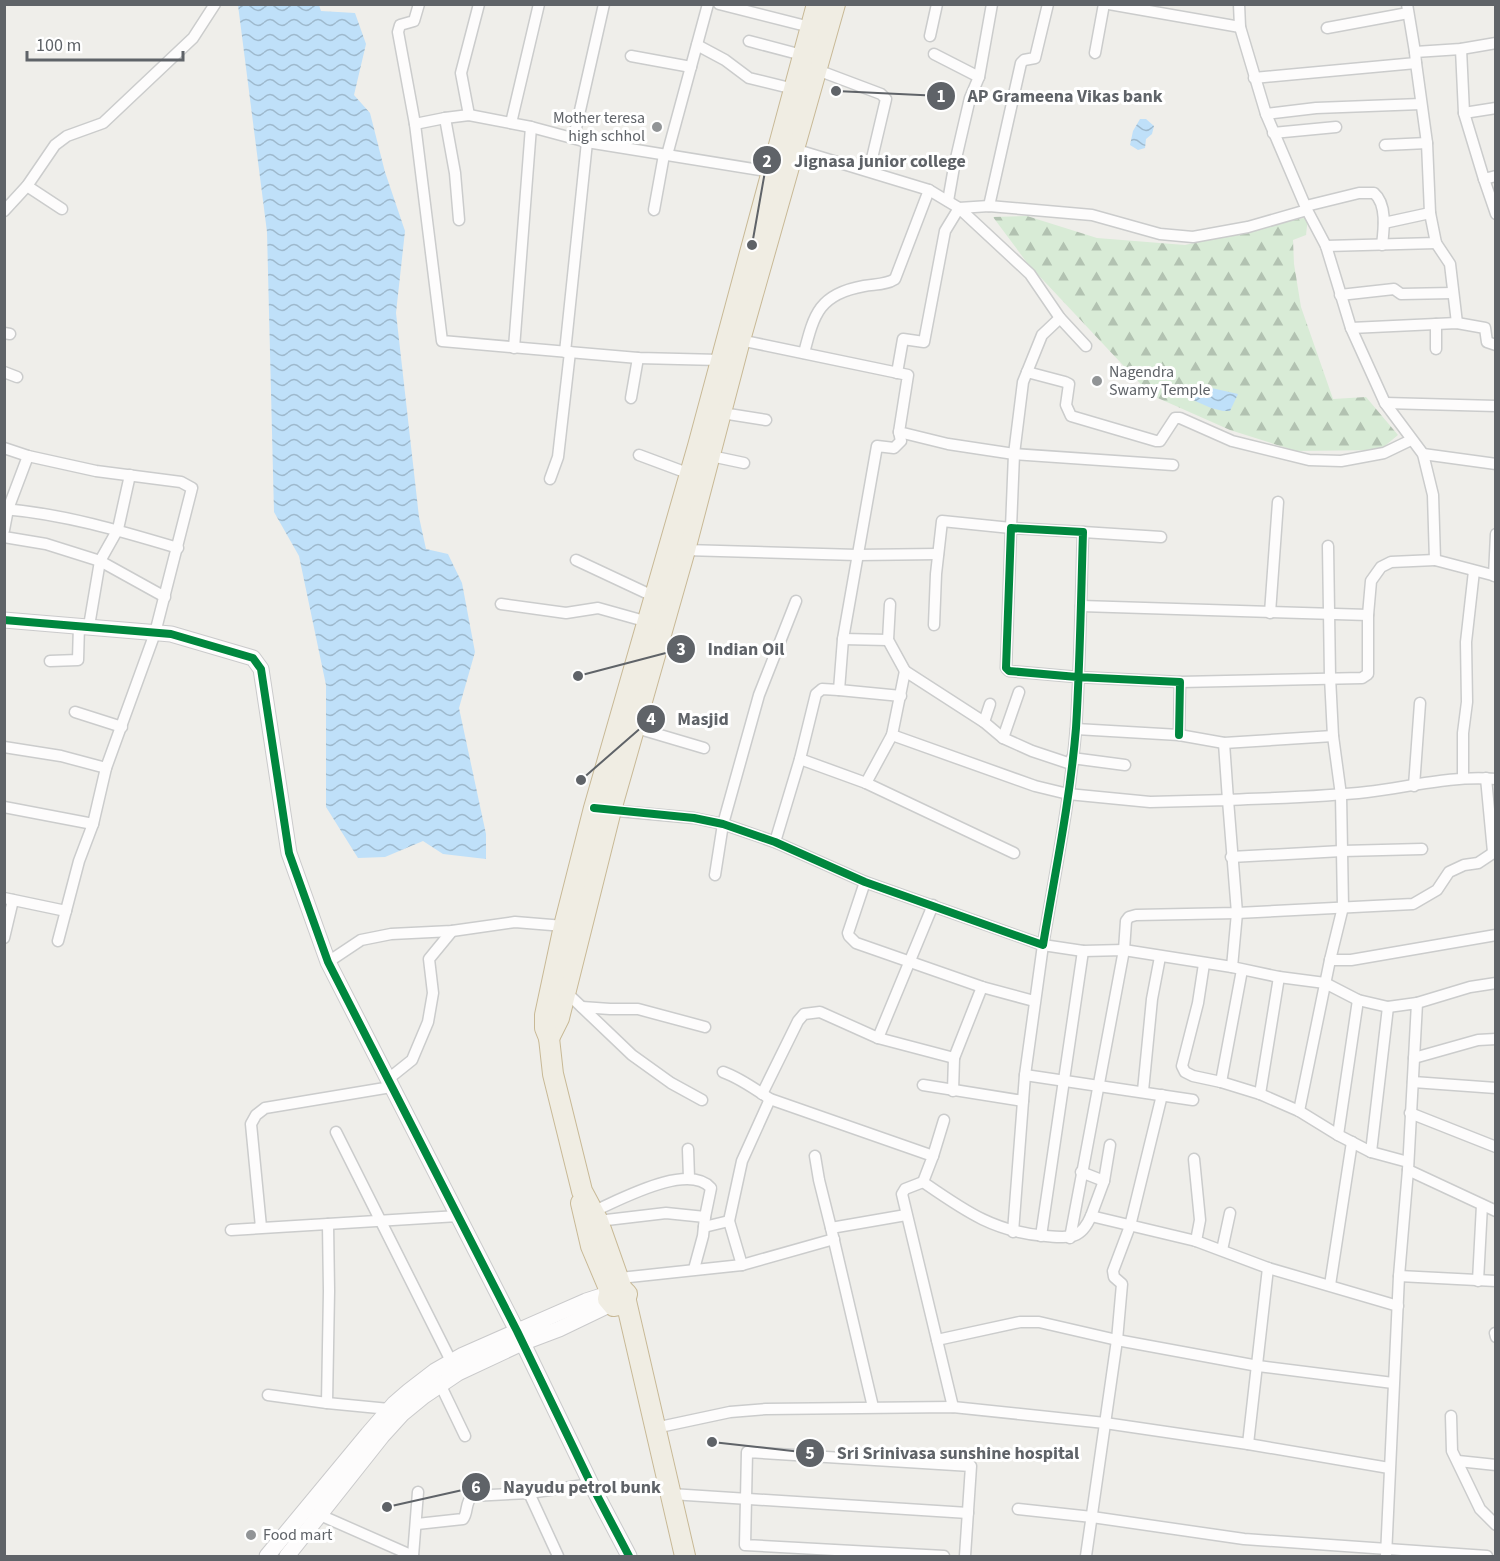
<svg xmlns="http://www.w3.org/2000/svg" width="1500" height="1561" viewBox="0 0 1500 1561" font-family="'Source Sans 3',sans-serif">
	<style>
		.forest { fill: url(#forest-firs) }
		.water { fill: url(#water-waves) }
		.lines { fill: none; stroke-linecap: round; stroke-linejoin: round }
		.street-casing { stroke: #cbcccc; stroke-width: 13 }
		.secondary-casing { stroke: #cacacb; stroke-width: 17 }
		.highway-casing { stroke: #c8b996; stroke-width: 22 }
		.street { stroke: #fdfcfc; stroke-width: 10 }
		.secondary { stroke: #fdfcfc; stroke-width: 15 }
		.highway { stroke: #f0ede3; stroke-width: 20 }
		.cycleway-casing { stroke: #fff; stroke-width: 11 }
		.cycleway { stroke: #00873e; stroke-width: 8 }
		.poi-dot { fill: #919496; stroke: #fff; stroke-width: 2 }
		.labels { text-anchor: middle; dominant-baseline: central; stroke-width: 6; stroke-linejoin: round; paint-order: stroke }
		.poi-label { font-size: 16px; fill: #5f6368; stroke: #fff; text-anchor: start }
		.leader { fill: none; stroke: #5f6368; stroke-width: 2 }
		.callout-dot { fill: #5f6368; stroke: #fff; stroke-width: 2 }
		.mark-label { font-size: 18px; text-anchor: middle; font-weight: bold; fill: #fff }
		.callout-label { font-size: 18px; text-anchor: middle; font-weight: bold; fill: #5f6368; stroke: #fff; stroke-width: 6; stroke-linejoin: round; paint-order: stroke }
	</style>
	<defs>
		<pattern id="forest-firs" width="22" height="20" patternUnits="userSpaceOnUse" patternTransform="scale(1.5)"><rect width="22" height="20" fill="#d8ebd6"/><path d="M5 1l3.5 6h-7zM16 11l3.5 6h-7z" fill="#b2c2b1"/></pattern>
		<pattern id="water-waves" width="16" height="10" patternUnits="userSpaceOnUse" patternTransform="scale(1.5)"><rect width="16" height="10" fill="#bfe0f9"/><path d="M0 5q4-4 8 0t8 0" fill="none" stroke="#9eb9cd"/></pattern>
	</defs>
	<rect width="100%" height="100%" fill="#efeeea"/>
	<polygon class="forest" points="1027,216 1097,238 1185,245 1308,217 1306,235 1293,240 1294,264 1301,307 1333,399 1366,397 1398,435 1380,450 1296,451 1230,430 1151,395 1028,264 993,217"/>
	<g class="water">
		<polygon points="238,5 319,5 321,11 355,13 366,44 354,95 370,113 385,172 405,231 396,313 419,517 426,549 448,554 462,583 475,652 459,708 486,834 486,859 443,854 423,841 385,857 358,858 326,807 326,685 299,556 274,512 267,232"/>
		<polygon points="1140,119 1146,119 1154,126 1152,134 1146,139 1145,148 1138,150 1130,145 1133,131"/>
		<polygon points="1207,387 1238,394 1230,411 1223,411 1211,408 1175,392 1182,389"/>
	</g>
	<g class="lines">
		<g class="street-casing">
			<g id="street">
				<polyline points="419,4 414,21 400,25 398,32 415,124 445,118 469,115 531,127 587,142 772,172"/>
				<polyline points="719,4 810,27"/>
				<polyline points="1109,4 1240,27"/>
				<polyline points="1239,4 1240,27 1266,114 1307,210 1326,246 1351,328 1385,403 1423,454 1433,495 1435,560 1496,576"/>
				<polyline points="1407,4 1415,52"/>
				<polyline points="1327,28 1408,13"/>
				<polyline points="930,36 937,4"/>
				<polyline points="749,41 802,55"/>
				<polyline points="697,45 725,60 749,78 794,89"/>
				<polyline points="1461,49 1464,113 1484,179 1496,176"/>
				<polyline points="1095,53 1104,4"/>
				<polyline points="934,54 979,77"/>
				<polyline points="631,56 691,67"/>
				<polyline points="812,68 881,94 886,99 869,171"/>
				<polyline points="1254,78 1416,63 1415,52 1461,49 1496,43"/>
				<polyline points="1464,113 1496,108"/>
				<polyline points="1266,114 1316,108 1421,104"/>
				<polyline points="469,115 461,73 479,4"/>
				<polyline points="445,118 455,173 459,220"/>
				<polyline points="511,123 539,4"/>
				<polyline points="415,124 442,341 638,358 720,360"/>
				<polyline points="1273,133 1336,127"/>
				<polyline points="574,137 604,4"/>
				<polyline points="1385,145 1427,143"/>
				<polyline points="794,149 929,190 959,208 989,206 1092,215 1160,234 1193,237 1248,227 1307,210"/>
				<polyline points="667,155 708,4"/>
				<polyline points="1484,179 1496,214"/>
				<polyline points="27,186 62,209"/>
				<polyline points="948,201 954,167 970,98 979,77 992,4"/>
				<polyline points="989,206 1021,63 1024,60 1035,58 1048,4"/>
				<path d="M 1306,206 L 1359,193 L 1374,193 C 1387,204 1384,229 1382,245"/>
				<polyline points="654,210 664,155"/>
				<polyline points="4,211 27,186 55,145 67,136 103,123 193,38 215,4"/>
				<polyline points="1384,223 1430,213"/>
				<polyline points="1436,243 1450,264 1457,323"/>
				<polyline points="1326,246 1436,243 1430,213 1427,143 1416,63"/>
				<polyline points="1340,295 1394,289 1401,294 1453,293"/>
				<polyline points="1351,328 1457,323 1485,328 1487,342 1496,345"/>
				<polyline points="4,333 10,334"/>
				<polyline points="740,340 908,375 899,432 948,444 1014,454 1173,465"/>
				<polyline points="514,348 531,127"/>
				<polyline points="1436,349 1436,324"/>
				<polyline points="569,352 565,352 587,142"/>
				<path d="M 804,353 C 814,314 819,294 864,286 C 875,284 886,285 895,279 L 929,190"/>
				<polyline points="4,372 17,377"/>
				<polyline points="1027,372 1065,382 1069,384 1066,405 1071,416 1156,441 1160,441 1175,418 1180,418 1232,441 1309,460 1341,461 1384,453 1411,440"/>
				<polyline points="897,373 903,339 924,342 945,231 959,208 1030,274 1060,318 1086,346"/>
				<polyline points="631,398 638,358"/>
				<polyline points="1385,403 1496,406"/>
				<polyline points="722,413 766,420"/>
				<polyline points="899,432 901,441 894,448 877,446 843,639 839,690 901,696"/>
				<polyline points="4,448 28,456 96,471 181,482 192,488 155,633 106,768 93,824 79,861 58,941"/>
				<polyline points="1423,454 1496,464"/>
				<polyline points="639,455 690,474"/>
				<polyline points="711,456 744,463"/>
				<polyline points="550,479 558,457 570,352"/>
				<path d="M 4,509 C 64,514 121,531 178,548"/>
				<polyline points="4,530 8,509 28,456"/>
				<polyline points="1083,532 1161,537"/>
				<polyline points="4,537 46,544 100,561 165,597"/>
				<polyline points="1328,546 1330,677 1333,736 1341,795 1343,907 1330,960"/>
				<polyline points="685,550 857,555 938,554"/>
				<polyline points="576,560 655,597"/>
				<polyline points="1494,576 1496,534"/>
				<polyline points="501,604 566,613 598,608 648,622"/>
				<polyline points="890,604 888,640 905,671"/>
				<polyline points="1081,606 1368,615"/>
				<polyline points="1270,613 1278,502"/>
				<polyline points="934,625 936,574 942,521 1011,528 1014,454 1023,382 1042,335 1060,318"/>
				<polyline points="89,626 100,561 118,529 130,475"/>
				<polyline points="843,639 888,640"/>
				<polyline points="50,661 78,660 79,625"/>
				<polyline points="1180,682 1362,678 1368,674 1368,615 1371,581 1381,567 1391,562 1435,560"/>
				<polyline points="75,712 122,727"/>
				<polyline points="984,722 990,704"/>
				<polyline points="633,727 704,748"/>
				<polyline points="1076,729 1179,735 1224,743 1333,736"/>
				<polyline points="892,735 905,671 984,722 1003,738 1032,751 1071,764"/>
				<polyline points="1003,738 1019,692"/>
				<path d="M 1224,743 L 1228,800 C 1274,798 1321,797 1367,792 C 1409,787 1453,775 1496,779"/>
				<polyline points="4,747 61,756 106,768"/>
				<polyline points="1072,758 1125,765"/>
				<polyline points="800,759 866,783 1014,853"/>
				<polyline points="1463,777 1463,733 1467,702 1466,642 1474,571"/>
				<polyline points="1486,778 1493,852"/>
				<polyline points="866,783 892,735 1035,786 1068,794 1150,802 1228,800 1237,913 1232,967"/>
				<polyline points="1414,786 1420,703"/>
				<polyline points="4,807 93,824"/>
				<path d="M 607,810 L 694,818 L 723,824 L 775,842 L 865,882 L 1043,945 C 1055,873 1070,801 1076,728 C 1080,663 1081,597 1083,532 L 1011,528 L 1006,668 L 1009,671 L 1077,677 L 1180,682 L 1179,735"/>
				<polyline points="775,842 800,759 816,694 822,689 839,690"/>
				<polyline points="1231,857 1342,851 1422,849"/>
				<polyline points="715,875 723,824 759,695 796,601"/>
				<polyline points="865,882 848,933 849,936 856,943 982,987 1034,1001"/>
				<polyline points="4,898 66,911"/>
				<polyline points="4,938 13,900"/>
				<polyline points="328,962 361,940 391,934 452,931 515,922 564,926"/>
				<polyline points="1204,964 1198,1003 1182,1066 1185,1072 1193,1076 1221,1082 1260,1094 1299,1111 1338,1135 1371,1152 1408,1162"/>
				<polyline points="566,992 632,1055 671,1083 702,1100"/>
				<polyline points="1417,1003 1470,987 1496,983"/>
				<polyline points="582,1007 610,1009 638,1009 705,1027"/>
				<polyline points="878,1038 933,905"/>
				<polyline points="954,1058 982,987"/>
				<polyline points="1414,1058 1478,1040 1496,1039"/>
				<path d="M 723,1072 C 740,1078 755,1089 770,1099 L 933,1156 L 923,1182 C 965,1211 994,1232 1046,1236 C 1069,1238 1081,1240 1091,1216 L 1196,1241 L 1268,1268 L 1398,1306"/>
				<polyline points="1025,1075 1193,1100"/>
				<polyline points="387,1080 412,1060 428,1022 433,993 429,959 452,931"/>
				<polyline points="1221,1082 1242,970"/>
				<polyline points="1413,1082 1496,1088"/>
				<polyline points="923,1085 1023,1101"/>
				<polyline points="1143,1091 1152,999 1160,957"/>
				<polyline points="762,1094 798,1021 804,1014 820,1012 878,1038 954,1058 953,1091"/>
				<polyline points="1260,1094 1279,977"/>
				<polyline points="1299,1111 1330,960 1351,960 1496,935"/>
				<polyline points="1410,1113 1496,1147"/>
				<polyline points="336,1132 451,1361"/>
				<polyline points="1338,1135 1358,1000"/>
				<polyline points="688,1149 689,1178"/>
				<polyline points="1371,1152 1388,1007"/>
				<polyline points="815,1156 819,1180 831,1228"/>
				<polyline points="933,1156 944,1120"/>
				<polyline points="1194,1159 1200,1220 1196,1241"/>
				<polyline points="1408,1170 1496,1211"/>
				<polyline points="1081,1172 1104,1181"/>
				<polyline points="923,1182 905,1189 902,1194 953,1407"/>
				<path d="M 594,1211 C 620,1200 688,1162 711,1188 L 705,1217"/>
				<polyline points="1091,1216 1104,1181 1110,1145"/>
				<polyline points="598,1221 666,1213 705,1217 703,1236 694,1269"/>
				<polyline points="261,1227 251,1124 256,1115 265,1108 391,1087"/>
				<polyline points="704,1227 729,1221"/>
				<polyline points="231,1230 458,1216"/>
				<polyline points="1013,1232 1025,1075 1043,945 1083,951 1124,950 1232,967 1279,977 1325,983 1358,1000 1388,1007 1417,1003 1408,1170 1399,1276 1386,1556"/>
				<polyline points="1041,1236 1083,951"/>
				<polyline points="1070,1238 1124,950 1126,921 1129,917 1136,915 1237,913 1413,904 1437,890 1449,872 1464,865 1478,863 1496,851"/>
				<polyline points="1222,1250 1230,1213"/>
				<polyline points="742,1265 729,1221 742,1161 770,1099"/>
				<polyline points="1399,1276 1496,1281"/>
				<polyline points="620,1278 742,1265 834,1239"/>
				<polyline points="1478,1281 1482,1205"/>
				<polyline points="1330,1285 1352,1142"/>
				<polyline points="1495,1333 1496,1337"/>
				<polyline points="937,1340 1020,1322 1039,1322 1117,1340 1258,1366 1393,1383"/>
				<polyline points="440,1384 465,1436"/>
				<polyline points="268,1395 327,1403 389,1409"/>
				<polyline points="327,1403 329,1291 328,1224"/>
				<polyline points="873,1407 831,1228 906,1215"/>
				<polyline points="1451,1416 1452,1451 1480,1509 1496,1525"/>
				<polyline points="655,1428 730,1412 766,1409 953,1407 1105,1423 1248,1444 1389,1468"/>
				<polyline points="1248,1444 1268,1268"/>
				<polyline points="1458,1461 1496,1465"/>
				<polyline points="529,1493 558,1556"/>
				<polyline points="671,1494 968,1513"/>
				<polyline points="1018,1509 1092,1517 1244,1539 1487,1556"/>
				<polyline points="320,1515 413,1556"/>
				<path d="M 417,1524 L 463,1519 C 468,1513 465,1503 472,1496 L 529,1493 L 591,1484"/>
				<polyline points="413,1556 418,1492"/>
				<polyline points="944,1556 745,1545 747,1452 971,1466 965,1556"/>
				<polyline points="1086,1556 1117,1340 1122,1284 1114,1277 1113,1271 1130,1226 1162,1095"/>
			</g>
		</g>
		<g class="secondary-casing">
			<g id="secondary">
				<polyline points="4,620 171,634 253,658 261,669 289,853 328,962 517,1331 591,1484 629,1556"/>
				<polyline points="267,1556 368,1434 394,1404 409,1391 435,1371 463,1355 586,1301 608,1294"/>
				<polyline points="287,1556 382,1436 402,1414 424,1396 458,1373 522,1343 559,1329 611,1304"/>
			</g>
		</g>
		<g class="highway-casing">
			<g id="highway">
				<polyline points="549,1038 559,1018 611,810 685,550 740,340 835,4"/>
				<polyline points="581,1203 591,1246 610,1291"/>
				<polyline points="622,1289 618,1288 610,1291 608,1299 614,1306 624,1304 627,1294 622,1289 598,1221 582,1191 553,1074 549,1038 545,1028 545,1015 564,926 594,808 698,446 817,4"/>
				<polyline points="626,1301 685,1556"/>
			</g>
		</g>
		<use href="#street" class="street"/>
		<use href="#secondary" class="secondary"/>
		<use href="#highway" class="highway"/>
		<g class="cycleway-casing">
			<g id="cycleway">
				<polyline points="4,620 171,634 253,658 261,669 289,853 328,962 517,1331 591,1484 629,1556"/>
				<path d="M 594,808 L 694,818 L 723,824 L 775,842 L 865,882 L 1043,945 C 1055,873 1070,801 1076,728 C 1080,663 1081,597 1083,532 L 1011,528 L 1006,668 L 1009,671 L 1077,677 L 1180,682 L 1179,735"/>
			</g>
		</g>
		<use href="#cycleway" class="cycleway"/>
	</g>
	<g class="poi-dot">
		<circle cx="657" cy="127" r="6"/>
		<circle cx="1097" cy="381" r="6"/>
		<circle cx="251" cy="1535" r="6"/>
	</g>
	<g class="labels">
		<g class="poi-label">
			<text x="645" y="118" text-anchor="end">Mother teresa<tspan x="645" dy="18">high schhol</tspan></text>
			<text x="1109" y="372">Nagendra<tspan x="1109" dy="18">Swamy Temple</tspan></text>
			<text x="263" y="1535">Food mart</text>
		</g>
	</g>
	<path class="leader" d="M836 91L941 96M752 245L767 160M578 676L681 649M581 780L651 719M712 1442L810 1453M387 1507L476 1487"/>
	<g class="callout-dot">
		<circle cx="836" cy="91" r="6"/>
		<circle cx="752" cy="245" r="6"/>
		<circle cx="578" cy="676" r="6"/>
		<circle cx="581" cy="780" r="6"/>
		<circle cx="712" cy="1442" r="6"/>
		<circle cx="387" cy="1507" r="6"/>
		<circle cx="941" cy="96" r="15"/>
		<circle cx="767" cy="160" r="15"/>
		<circle cx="681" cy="649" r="15"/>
		<circle cx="651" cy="719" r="15"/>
		<circle cx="810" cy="1453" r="15"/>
		<circle cx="476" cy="1487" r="15"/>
	</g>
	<g class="mark-label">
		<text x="941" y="102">1</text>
		<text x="767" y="167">2</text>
		<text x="681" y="655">3</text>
		<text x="651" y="725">4</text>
		<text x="810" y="1459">5</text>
		<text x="476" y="1493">6</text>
	</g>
	<g class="callout-label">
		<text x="1065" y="102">AP Grameena Vikas bank</text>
		<text x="880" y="167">Jignasa junior college</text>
		<text x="746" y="655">Indian Oil</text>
		<text x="703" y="725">Masjid</text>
		<text x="958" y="1459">Sri Srinivasa sunshine hospital</text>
		<text x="582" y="1493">Nayudu petrol bunk</text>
	</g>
	<rect width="1500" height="1561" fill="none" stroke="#5f6368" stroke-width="12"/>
	<path d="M27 51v9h156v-9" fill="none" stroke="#5f6368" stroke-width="3"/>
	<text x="36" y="51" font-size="18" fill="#5f6368" stroke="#ffffff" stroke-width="4.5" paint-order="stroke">100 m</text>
</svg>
